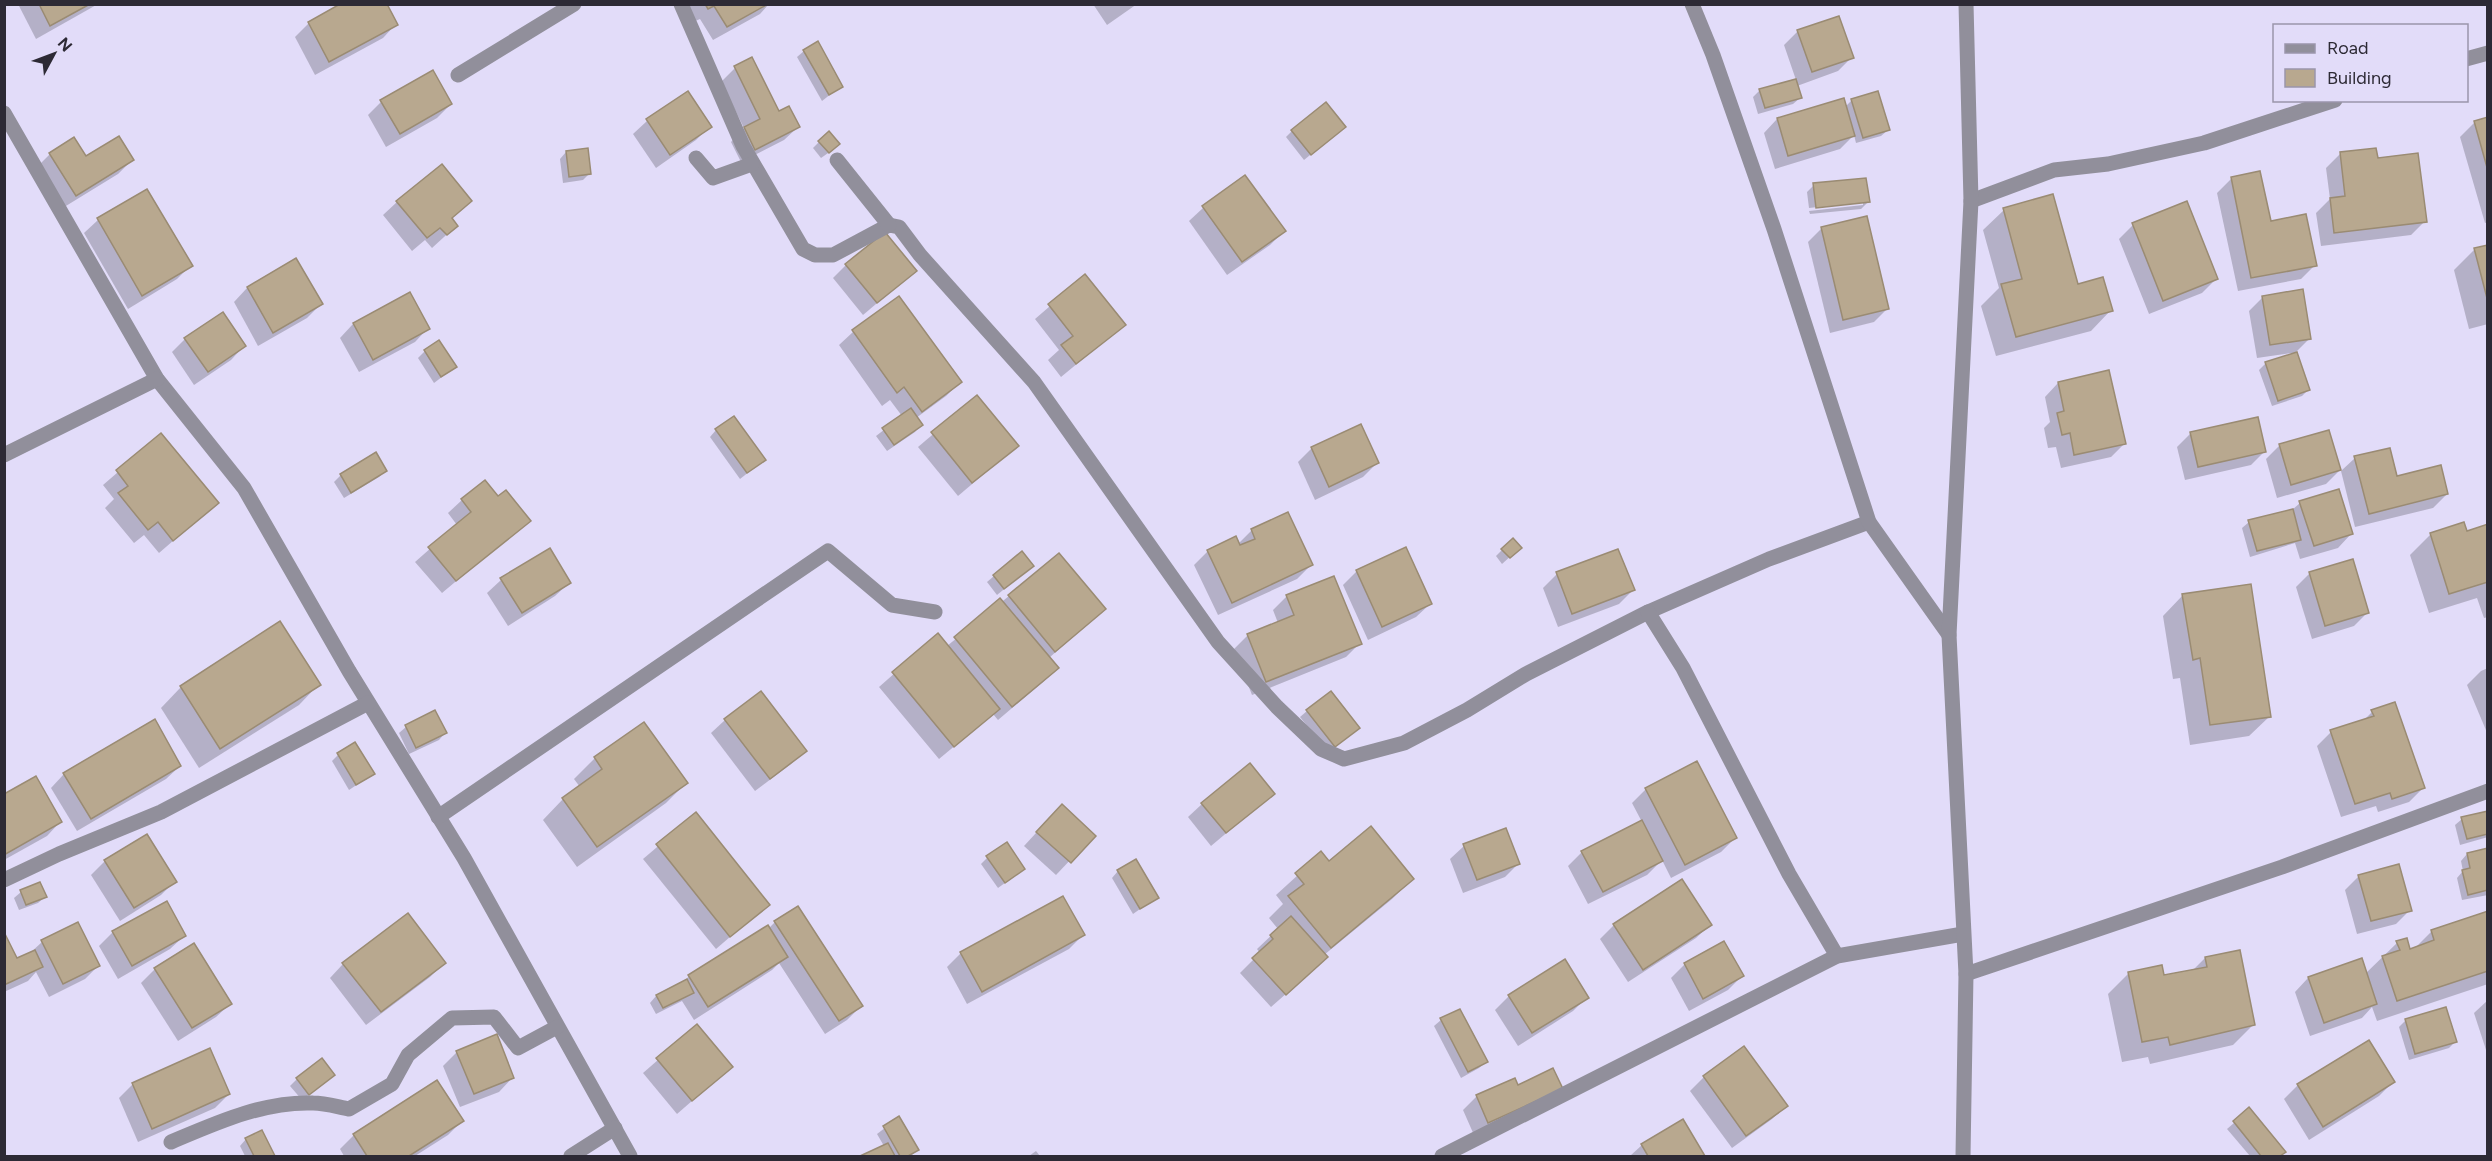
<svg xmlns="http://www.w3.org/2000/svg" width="2492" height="1161" viewBox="0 0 2492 1161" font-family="Figtree,sans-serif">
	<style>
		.shadow { fill: #0003 }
		.building { fill: #b8a88f; stroke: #9a8b73; stroke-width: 1.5 }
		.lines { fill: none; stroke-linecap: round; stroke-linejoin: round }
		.minor { stroke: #918f9b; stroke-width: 15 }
	</style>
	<rect width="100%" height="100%" fill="#e2dcf9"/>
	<g class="shadow">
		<polygon points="18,4 98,4 36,39"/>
		<polygon points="685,4 769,4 760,14 713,40 700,19 693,22"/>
		<polygon points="1093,4 1137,4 1107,25"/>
		<polygon points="309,23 396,24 383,38 315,75 295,37"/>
		<polygon points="1798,31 1852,57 1838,71 1797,86 1800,98 1793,104 1758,114 1753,97 1760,90 1796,80 1784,45"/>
		<polygon points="804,51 841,86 822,101 797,57"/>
		<polygon points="751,59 779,113 798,127 784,140 741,162 731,142 744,128 721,82 735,68"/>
		<polygon points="688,93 710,126 696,140 656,168 633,134 647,121"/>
		<polygon points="1852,100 1888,130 1881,136 1856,143 1854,135 1840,149 1775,169 1764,133 1777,119 1845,107"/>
		<polygon points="381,102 451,104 437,118 386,147 368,115"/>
		<polygon points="2488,119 2488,222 2485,223 2460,137 2474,123"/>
		<polygon points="1292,131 1337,133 1304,160 1286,137"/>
		<polygon points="819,142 831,151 821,158 813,148"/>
		<polygon points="566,152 589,174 583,180 563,183 560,159"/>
		<polygon points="50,154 85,158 132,160 118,174 61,209 36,168"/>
		<polygon points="2340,154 2376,159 2425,221 2411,235 2321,246 2316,213 2330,199 2326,168"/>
		<polygon points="1245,177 1284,231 1270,245 1227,275 1189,221 1203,208"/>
		<polygon points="2231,179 2270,223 2315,265 2301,279 2238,291 2217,193"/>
		<polygon points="1814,185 1868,202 1861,209 1810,214 1809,211 1863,205 1863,202 1809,208 1807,192"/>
		<polygon points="147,191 191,265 177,279 128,309 84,233 98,220"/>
		<polygon points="470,201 451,219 456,226 432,248 425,240 412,251 383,215 397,202"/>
		<polygon points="2186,203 2216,279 2202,293 2149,314 2119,239 2133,225"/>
		<polygon points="2004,210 2076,285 2111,310 2091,331 1996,356 1981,306 1999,288 1983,230"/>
		<polygon points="1822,228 1888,308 1874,322 1830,333 1808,242"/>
		<polygon points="2488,246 2488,324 2469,329 2454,270 2475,249"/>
		<polygon points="296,260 321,304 307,318 258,346 234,302 247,288"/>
		<polygon points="846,265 915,271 863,315 833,278"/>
		<polygon points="1085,276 1124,325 1061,377 1048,360 1059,350 1035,319"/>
		<polygon points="409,294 428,328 415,342 359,372 340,338 353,324"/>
		<polygon points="2263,297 2310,338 2295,353 2308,390 2302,396 2272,406 2259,370 2266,363 2293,354 2292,353 2257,358 2249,311"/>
		<polygon points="898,298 960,382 946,396 916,418 921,425 915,432 887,451 876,436 902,416 890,400 882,406 839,345 853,332"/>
		<polygon points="185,339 244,346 231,360 194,385 172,352"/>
		<polygon points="425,351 455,367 434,383 418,358"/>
		<polygon points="2058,383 2125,443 2111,457 2061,468 2056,447 2048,448 2044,428 2050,422 2045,397"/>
		<polygon points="977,397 1017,446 958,496 918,447"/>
		<polygon points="1360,426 1377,463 1363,477 1315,500 1298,462 1312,448"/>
		<polygon points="716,430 764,460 740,479 710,437"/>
		<polygon points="2191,433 2265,451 2251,465 2185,480 2177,447"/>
		<polygon points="161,435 217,503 159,553 144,535 134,543 105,508 114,499 103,485"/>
		<polygon points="2280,445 2340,470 2326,484 2277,498 2266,459"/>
		<polygon points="2355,458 2396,478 2447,494 2433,508 2355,527 2341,471"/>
		<polygon points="385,471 379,477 344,498 334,482 341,475"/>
		<polygon points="498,498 529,520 442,593 415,562 457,525 448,513 462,500"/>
		<polygon points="2300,503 2351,534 2338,548 2300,559 2295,543 2250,557 2242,528 2249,522 2292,510"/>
		<polygon points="1288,514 1311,565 1297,579 1218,615 1194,565 1208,551 1238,544 1252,530"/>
		<polygon points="2463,524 2466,533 2488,526 2488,617 2484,618 2477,598 2429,613 2410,555 2430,535"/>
		<polygon points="1502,550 1513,554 1502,564 1496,556"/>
		<polygon points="1357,571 1430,604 1416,617 1368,640 1343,585"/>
		<polygon points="1025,572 997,595 987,582 994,576"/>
		<polygon points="2310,573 2368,612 2354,626 2312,639 2296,587"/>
		<polygon points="1557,574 1633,590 1619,604 1558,627 1543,588"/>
		<polygon points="501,580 569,583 555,596 508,626 487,593"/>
		<polygon points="2183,595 2270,716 2249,736 2190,745 2180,678 2173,679 2163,616"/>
		<polygon points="1009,596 1104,609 1049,658 1057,668 1043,682 998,720 993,714 939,759 879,687 938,635 947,646"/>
		<polygon points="1287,596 1360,643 1346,657 1252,695 1234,649 1248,635 1278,623 1273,610"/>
		<polygon points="2488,668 2488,735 2467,685 2481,671"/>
		<polygon points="319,684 299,705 199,768 161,708 181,687"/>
		<polygon points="1307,711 1351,734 1328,752 1300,717"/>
		<polygon points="2372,712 2423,788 2409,802 2378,812 2376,806 2341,817 2317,746 2331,732 2363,721"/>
		<polygon points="725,720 805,751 791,764 755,791 711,733"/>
		<polygon points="644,724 686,783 666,803 577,867 543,820 563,799 580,787 574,779 595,758"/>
		<polygon points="406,727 445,733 439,740 409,754 399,733"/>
		<polygon points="338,755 373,774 349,790 332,761"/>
		<polygon points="180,766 166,779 77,831 51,788 64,774"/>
		<polygon points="1646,789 1735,838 1721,852 1671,878 1662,860 1647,875 1588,904 1568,866 1582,852 1642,822 1632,803"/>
		<polygon points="1273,794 1211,846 1188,817 1202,804"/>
		<polygon points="4,796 60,822 47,836 4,860"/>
		<polygon points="2488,812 2488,837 2460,845 2455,825 2462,819"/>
		<polygon points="696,814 768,904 716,949 643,859"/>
		<polygon points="1048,820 1093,836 1056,875 1024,846"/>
		<polygon points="1464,846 1519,863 1505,877 1463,893 1450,859"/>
		<polygon points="1321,854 1328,863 1412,879 1392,899 1324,955 1312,971 1271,1007 1240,973 1260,953 1257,949 1278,929 1269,918 1283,904 1276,895"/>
		<polygon points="2467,854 2488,854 2488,895 2462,900 2457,878 2463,871 2461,861"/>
		<polygon points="987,858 1016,875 998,888 981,864"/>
		<polygon points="105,861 175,881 161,895 120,921 91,875"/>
		<polygon points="1118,871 1157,897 1133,914 1112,878"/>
		<polygon points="2359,876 2410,910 2396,924 2357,934 2345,890"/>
		<polygon points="21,892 45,897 38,903 19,910 14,898"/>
		<polygon points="1063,898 1083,935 1069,949 967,1004 947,967 961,953"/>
		<polygon points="2488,913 2488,984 2377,1021 2372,1007 2362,1018 2310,1036 2295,992 2308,978 2361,960 2365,974 2397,943 2409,951 2414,949 2432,931"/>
		<polygon points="775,922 861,1006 847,1020 825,1034 779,963 772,970 694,1020 682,1001 656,1014 650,1003 656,996 682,984 689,976 768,929"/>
		<polygon points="77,924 99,965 85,979 49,997 36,972 28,981 4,992 4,937 16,960 29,954 42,942"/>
		<polygon points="1614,925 1710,925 1696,938 1628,982 1600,939"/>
		<polygon points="113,932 184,936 170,949 118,979 99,946"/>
		<polygon points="2205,958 2254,1024 2233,1045 2150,1064 2148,1057 2122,1062 2108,994 2128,974 2162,977 2192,971"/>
		<polygon points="444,963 430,977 366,1025 330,978 343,964"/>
		<polygon points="1685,964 1742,976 1728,990 1689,1011 1671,978"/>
		<polygon points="155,969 230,1004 216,1017 178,1041 141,983"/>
		<polygon points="1509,996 1587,997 1573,1011 1518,1046 1495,1010"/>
		<polygon points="2488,1000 2488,1056 2474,1013"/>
		<polygon points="1459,1011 1486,1062 1479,1068 1461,1078 1434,1026 1441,1020"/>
		<polygon points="2406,1020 2455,1042 2449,1048 2409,1060 2399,1027"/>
		<polygon points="697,1026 731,1067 677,1114 643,1073"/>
		<polygon points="2368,1042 2393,1082 2379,1096 2309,1140 2284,1099 2298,1085"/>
		<polygon points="1744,1048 1786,1106 1772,1119 1732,1148 1690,1091 1704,1077"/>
		<polygon points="209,1050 229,1094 215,1108 138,1142 119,1098 132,1085"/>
		<polygon points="457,1052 512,1078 499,1092 460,1107 443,1066"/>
		<polygon points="297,1079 327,1081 302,1100 290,1086"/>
		<polygon points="1514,1080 1517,1087 1561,1088 1474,1135 1463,1110 1476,1097"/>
		<polygon points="436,1082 462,1121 448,1135 415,1156 344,1156 340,1149 354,1135"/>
		<polygon points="2249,1110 2284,1152 2279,1156 2250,1156 2227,1129"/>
		<polygon points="898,1118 917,1150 911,1156 864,1156 884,1146 877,1134"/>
		<polygon points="1682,1121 1703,1156 1630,1156 1642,1145"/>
		<polygon points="262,1132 273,1156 245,1156 240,1146 246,1139"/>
		<polygon points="1036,1151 1040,1156 1029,1156"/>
	</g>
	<g class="building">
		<polygon points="39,4 90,4 50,26"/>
		<polygon points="340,4 387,4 398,25 329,62 308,22"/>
		<polygon points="705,4 768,4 727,27 714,6 708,9"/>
		<polygon points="1839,16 1854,58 1812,72 1797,30"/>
		<polygon points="818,41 843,87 829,95 803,50"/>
		<polygon points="752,57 779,111 789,106 800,127 755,150 744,127 760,119 734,66"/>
		<polygon points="433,70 452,104 400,134 380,100"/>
		<polygon points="1796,79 1802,98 1765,108 1759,89"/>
		<polygon points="688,91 712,127 670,155 646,119"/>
		<polygon points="1878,91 1890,130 1863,138 1851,99"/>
		<polygon points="1844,98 1855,136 1788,156 1777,118"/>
		<polygon points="1326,102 1346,127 1311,155 1291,130"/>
		<polygon points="2488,117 2488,171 2474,121"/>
		<polygon points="829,131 840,144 829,153 818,141"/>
		<polygon points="119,136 134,160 76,196 49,153 74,137 86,156"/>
		<polygon points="588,148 591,174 569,177 566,151"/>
		<polygon points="2376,148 2378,158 2418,153 2427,222 2334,233 2330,198 2345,196 2340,152"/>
		<polygon points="442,164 472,201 452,218 458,226 447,235 440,228 427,238 396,201"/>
		<polygon points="2260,171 2271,221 2306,214 2317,266 2251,278 2231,177"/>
		<polygon points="1245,175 1286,231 1242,262 1202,206"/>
		<polygon points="1866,178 1870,202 1816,208 1813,183"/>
		<polygon points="147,189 193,266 142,296 97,218"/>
		<polygon points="2053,194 2078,284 2103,277 2113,311 2016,337 2001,284 2022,279 2003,208"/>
		<polygon points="2187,201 2218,279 2163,301 2132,223"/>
		<polygon points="1867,216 1889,309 1843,320 1821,227"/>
		<polygon points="885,232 917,271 877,303 845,264"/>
		<polygon points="2488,245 2488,302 2474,248"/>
		<polygon points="296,258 323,304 273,333 247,287"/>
		<polygon points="1085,274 1126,325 1076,364 1061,345 1073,336 1048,304"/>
		<polygon points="2303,289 2311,339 2270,345 2262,296"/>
		<polygon points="410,292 430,329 373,360 353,323"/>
		<polygon points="899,296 962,382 922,412 904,387 897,393 852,330"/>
		<polygon points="223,312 246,346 208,372 184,338"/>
		<polygon points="439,340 457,367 441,377 424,350"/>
		<polygon points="2297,352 2310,390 2278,401 2265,362"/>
		<polygon points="2109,370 2126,444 2074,455 2070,433 2062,435 2057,413 2064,411 2058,382"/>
		<polygon points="977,395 1019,446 972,483 931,432"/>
		<polygon points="911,408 923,425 894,445 882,428"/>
		<polygon points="734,416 766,460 747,473 715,429"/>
		<polygon points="2258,417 2266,452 2198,467 2190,432"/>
		<polygon points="1361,424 1379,463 1329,487 1311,447"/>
		<polygon points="2329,430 2341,470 2291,485 2279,444"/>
		<polygon points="161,433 219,503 173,541 158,522 148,530 118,493 128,486 116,470"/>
		<polygon points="2390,448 2397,476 2441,465 2448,494 2369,514 2354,456"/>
		<polygon points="376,452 387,471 351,493 340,474"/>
		<polygon points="485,480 498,496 506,490 531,521 456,581 428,547 471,512 461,499"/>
		<polygon points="2339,489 2353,534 2314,546 2299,501"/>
		<polygon points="2293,509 2301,540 2257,551 2248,520"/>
		<polygon points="1288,512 1313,565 1232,603 1207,550 1236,536 1240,545 1255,539 1251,529"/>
		<polygon points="2464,522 2467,531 2488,524 2488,582 2449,594 2430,533"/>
		<polygon points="1513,538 1522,548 1510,558 1501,549"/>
		<polygon points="1406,547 1432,604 1382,627 1356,570"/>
		<polygon points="550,548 571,583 522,613 500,578"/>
		<polygon points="1618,549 1635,590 1572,614 1556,572"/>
		<polygon points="1022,551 1034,566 1004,589 993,575"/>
		<polygon points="1059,553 1106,609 1055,652 1008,595"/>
		<polygon points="2353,559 2369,613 2325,626 2309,572"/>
		<polygon points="1334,576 1362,644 1266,682 1247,634 1294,615 1286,595"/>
		<polygon points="2251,584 2271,717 2210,725 2200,658 2193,660 2182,594"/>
		<polygon points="1000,598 1059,668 1012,707 954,637"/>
		<polygon points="280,621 321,685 220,749 180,686"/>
		<polygon points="938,633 1000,709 954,747 892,672"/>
		<polygon points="761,691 807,751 770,779 724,719"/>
		<polygon points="1331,691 1360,728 1335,747 1306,710"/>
		<polygon points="2395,702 2425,788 2392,799 2390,793 2355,804 2330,730 2374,716 2371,710"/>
		<polygon points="435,710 447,733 416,748 405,725"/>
		<polygon points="155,719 181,766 91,819 63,773"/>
		<polygon points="644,722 688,783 597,847 562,798 602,769 594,757"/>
		<polygon points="355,742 375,774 356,785 337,753"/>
		<polygon points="1697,761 1737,838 1685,865 1645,788"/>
		<polygon points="1250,763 1275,794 1226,833 1201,803"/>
		<polygon points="36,776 62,822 4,855 4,794"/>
		<polygon points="1062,804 1096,836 1071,863 1036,832"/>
		<polygon points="2488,811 2488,834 2467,839 2461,817"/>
		<polygon points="696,812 770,905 730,937 656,844"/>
		<polygon points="1642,820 1663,861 1603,892 1581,851"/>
		<polygon points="1371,826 1414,879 1331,948 1288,896 1304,884 1295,873 1321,851 1329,861"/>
		<polygon points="1506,828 1520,864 1477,880 1463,844"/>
		<polygon points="147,834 177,882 134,908 104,860"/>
		<polygon points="1007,842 1025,869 1005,883 986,856"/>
		<polygon points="2488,848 2488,890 2468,895 2462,870 2470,868 2467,853"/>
		<polygon points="1136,859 1159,898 1140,909 1117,870"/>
		<polygon points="2399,864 2412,911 2371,921 2358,875"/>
		<polygon points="1682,879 1712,925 1643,970 1613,924"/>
		<polygon points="40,882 47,897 26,905 20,890"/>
		<polygon points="1063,896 1085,935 982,992 960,952"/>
		<polygon points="167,901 186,936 132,966 112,931"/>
		<polygon points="798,906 863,1006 839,1021 774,921"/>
		<polygon points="2488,911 2488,971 2397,1001 2382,956 2400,950 2396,941 2407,938 2410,949 2434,940 2431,930"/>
		<polygon points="408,913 446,963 381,1012 342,963"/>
		<polygon points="1291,916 1328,957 1286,995 1252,958 1273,939 1270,935"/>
		<polygon points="78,922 100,966 63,984 41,940"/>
		<polygon points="768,925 788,957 708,1007 688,975"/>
		<polygon points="5,934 17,958 35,950 43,967 4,985"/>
		<polygon points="1724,941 1744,976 1703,999 1684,963"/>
		<polygon points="194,943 232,1004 192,1028 154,968"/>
		<polygon points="2240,950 2255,1025 2170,1045 2168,1037 2142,1042 2128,972 2162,965 2164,975 2207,967 2205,957"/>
		<polygon points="2362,958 2377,1004 2324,1023 2308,977"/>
		<polygon points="1565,959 1589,998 1532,1033 1508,995"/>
		<polygon points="687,979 694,993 663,1008 656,995"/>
		<polygon points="2446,1007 2457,1042 2415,1054 2405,1019"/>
		<polygon points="1460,1009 1488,1062 1468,1072 1440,1018"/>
		<polygon points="697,1024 733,1067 692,1101 656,1058"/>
		<polygon points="497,1034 514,1078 474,1094 456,1051"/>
		<polygon points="2369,1040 2395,1082 2323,1127 2297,1084"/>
		<polygon points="1744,1046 1788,1106 1746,1136 1703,1076"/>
		<polygon points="210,1048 230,1094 152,1129 132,1083"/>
		<polygon points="322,1058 335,1075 309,1095 296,1078"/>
		<polygon points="1553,1068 1563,1089 1488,1123 1476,1095 1515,1078 1518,1085"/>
		<polygon points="437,1080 464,1121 409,1156 367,1156 353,1134"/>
		<polygon points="2249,1107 2286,1152 2280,1156 2261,1156 2233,1121"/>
		<polygon points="899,1116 919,1150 908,1156 900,1156 883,1126"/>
		<polygon points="1683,1119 1705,1156 1648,1156 1641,1144"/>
		<polygon points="262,1130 275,1156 254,1156 245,1138"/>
		<polygon points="888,1143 895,1156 860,1156"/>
	</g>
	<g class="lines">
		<g class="minor">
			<polyline points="681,4 743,146 803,249 815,255 833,255 889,225 899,227 920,255 1034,382 1218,642 1277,707 1321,749 1344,759 1404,743 1467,710 1526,674 1648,612 1769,559 1869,522"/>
			<polyline points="1692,4 1713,55 1774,229 1869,522 1949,635"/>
			<polyline points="2466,59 2488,53"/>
			<polyline points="458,75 574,4"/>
			<polyline points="4,113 157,379 244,488 349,671 464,858 630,1156"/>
			<polyline points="696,158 713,178 752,164"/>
			<polyline points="837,160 889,225"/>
			<polyline points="1971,201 2054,170 2108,164 2204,143 2335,100"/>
			<polyline points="4,455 157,379"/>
			<polyline points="1648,612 1683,668 1789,874 1837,956"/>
			<polyline points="438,817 828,551 892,605 935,612"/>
			<polyline points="4,880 59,854 161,812 368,703"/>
			<polyline points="1966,974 2282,867 2488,791"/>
			<path d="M 171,1142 C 216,1123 264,1101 313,1103 C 325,1103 338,1107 349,1109 L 392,1084 L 408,1055 L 452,1018 L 494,1017 L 518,1048 L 557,1027"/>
			<polyline points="571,1156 615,1128"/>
			<polyline points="1442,1156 1837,956 1963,934"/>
			<polyline points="1963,1156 1966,974 1949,635 1971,201 1966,4"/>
		</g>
	</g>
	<rect width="2492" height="1161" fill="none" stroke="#2d2a35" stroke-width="12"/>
	<rect x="2273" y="24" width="195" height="78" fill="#e2dcf9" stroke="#9a95ab" stroke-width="1.5"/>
	<rect x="2285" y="44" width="30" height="9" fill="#918f9b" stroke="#9a95ab" stroke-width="1.5"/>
	<text x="2327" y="54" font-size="18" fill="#2d2a35">Road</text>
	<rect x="2285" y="69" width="30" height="18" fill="#b8a88f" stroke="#9a95ab" stroke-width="1.5"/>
	<text x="2327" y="84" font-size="18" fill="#2d2a35">Building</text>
	<g transform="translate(54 54) rotate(49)" stroke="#e2dcf9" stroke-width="4.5" paint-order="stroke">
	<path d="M0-4.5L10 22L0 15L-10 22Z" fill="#2d2a35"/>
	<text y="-9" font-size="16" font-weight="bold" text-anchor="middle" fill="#2d2a35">N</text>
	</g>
</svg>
